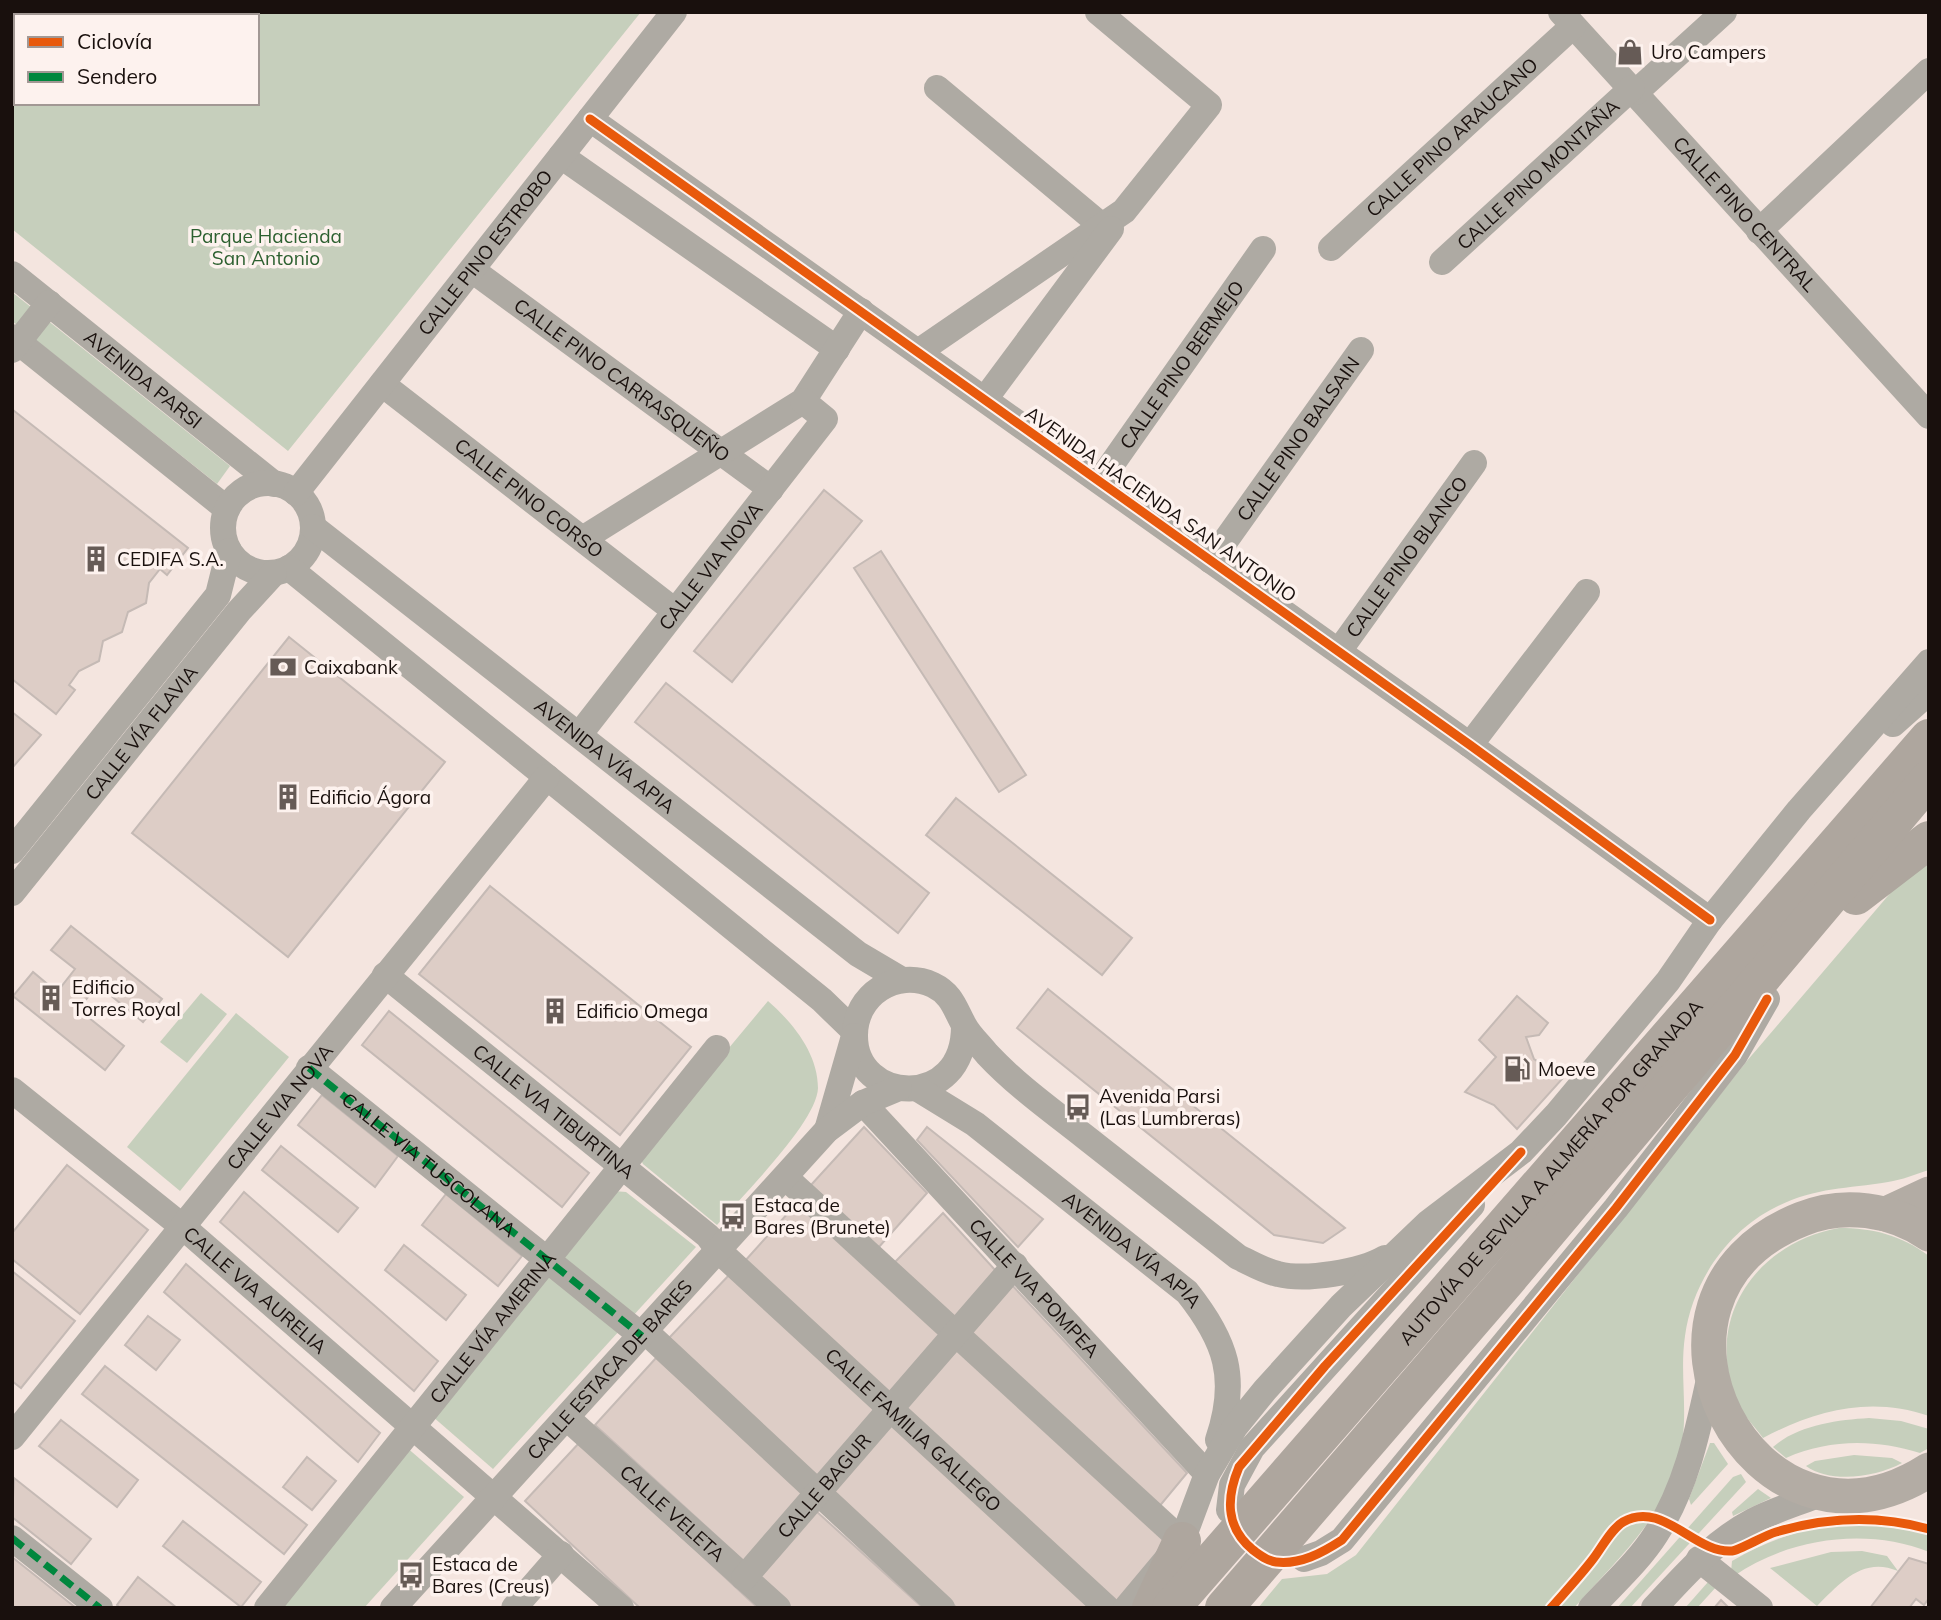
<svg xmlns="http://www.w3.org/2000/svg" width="1941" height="1620" viewBox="0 0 1941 1620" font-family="Mulish,sans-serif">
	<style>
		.green { fill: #c6cfbc; fill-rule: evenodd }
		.building { fill: #ddcdc6; stroke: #c5bab5; stroke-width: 2 }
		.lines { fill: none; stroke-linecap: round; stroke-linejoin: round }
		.minor { stroke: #aeaaa3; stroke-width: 26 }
		.major { stroke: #b3aca4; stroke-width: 35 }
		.highway { stroke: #aea69e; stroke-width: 38 }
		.quiet { stroke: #00873e; stroke-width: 7; stroke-dasharray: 14 7; stroke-linecap: butt }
		.cycleway-casing { stroke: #fdf2ee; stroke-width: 13 }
		.cycleway { stroke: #e8590c; stroke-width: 9 }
		.labels { text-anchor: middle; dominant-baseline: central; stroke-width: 7; stroke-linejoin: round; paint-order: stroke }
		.poi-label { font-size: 19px; fill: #19100d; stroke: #fdf2ee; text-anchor: start }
		.street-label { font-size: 19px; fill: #19100d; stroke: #fdf2ee }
		.park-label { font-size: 19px; fill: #2d6030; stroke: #fdf2ee }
	</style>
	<rect width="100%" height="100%" fill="#f4e5df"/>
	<g class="green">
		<path d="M 12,12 L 641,12 L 288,451 L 12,229 ZM 16,16 L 257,16 L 257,103 L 16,103 Z"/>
		<polygon points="12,292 230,466 217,484 12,321"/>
		<path d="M 1929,856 L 1929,1170 C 1916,1174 1902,1180 1888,1182 C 1846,1189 1816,1187 1776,1207 C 1727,1231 1692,1283 1685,1336 C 1679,1377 1690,1417 1679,1458 C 1664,1519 1614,1562 1574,1608 L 1258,1608 L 1282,1579 L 1327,1574 L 1356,1555 L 1746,1062 L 1916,863 Z"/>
		<polygon points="201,993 227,1014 187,1063 160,1042"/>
		<path d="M 768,1001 C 792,1022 818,1053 818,1088 C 817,1122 741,1197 717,1225 L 643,1164 L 639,1156 Z"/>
		<polygon points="236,1013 289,1057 180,1191 127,1147"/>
		<polygon points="614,1191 626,1192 696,1247 493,1469 432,1416"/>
		<path d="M 1839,1228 C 1873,1228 1901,1235 1929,1256 L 1929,1416 C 1870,1396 1816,1410 1763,1438 C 1755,1427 1743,1415 1738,1403 C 1702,1321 1755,1243 1839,1228 Z"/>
		<path d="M 1869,1418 L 1901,1421 L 1929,1429 L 1929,1448 L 1920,1453 C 1875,1439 1829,1439 1786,1458 L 1773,1447 C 1798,1425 1837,1420 1869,1418 Z"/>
		<polygon points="1710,1443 1714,1443 1728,1464 1691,1505 1689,1499"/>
		<polygon points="405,1446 464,1497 364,1608 275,1608"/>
		<path d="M 1854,1455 L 1892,1458 L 1902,1463 C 1876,1477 1831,1484 1806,1466 L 1815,1461 Z"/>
		<polygon points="1741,1474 1746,1482 1630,1608 1617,1608 1733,1477"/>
		<polygon points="1758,1489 1771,1498 1733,1516 1732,1512"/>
		<path d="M 1832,1525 C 1866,1524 1896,1526 1929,1535 L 1929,1552 C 1867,1527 1788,1538 1734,1576 L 1731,1572 L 1732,1561 C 1765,1542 1795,1531 1832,1525 Z"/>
		<path d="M 1862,1551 L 1887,1556 L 1898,1571 C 1863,1556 1840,1583 1817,1606 L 1770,1568 L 1831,1552 Z"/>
		<polygon points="1708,1582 1717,1586 1697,1608 1685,1608"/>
	</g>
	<g class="building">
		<polygon points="13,410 188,548 167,575 160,569 149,583 146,603 128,612 122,632 103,641 99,661 79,671 69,685 75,690 56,714 12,679"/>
		<polygon points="824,490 862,521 732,682 694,651"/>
		<polygon points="881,551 1026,775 999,792 854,568"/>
		<polygon points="289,637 445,762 288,957 132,833"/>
		<polygon points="666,683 929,893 898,933 635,722"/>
		<polygon points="12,712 41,735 12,768"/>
		<polygon points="956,798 1132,938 1102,975 926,835"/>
		<polygon points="490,886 691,1047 620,1135 419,974"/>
		<polygon points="71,926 162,999 143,1022 98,985 78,1009 124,1046 105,1070 13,996 33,972 57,992 75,969 51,950"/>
		<polygon points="1048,989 1345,1228 1323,1243 1274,1235 1017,1028"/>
		<polygon points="1517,996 1548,1023 1539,1035 1526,1037 1534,1059 1563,1078 1517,1129 1494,1105 1465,1092 1496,1057 1479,1040"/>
		<polygon points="389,1011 589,1173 562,1207 362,1045"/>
		<polygon points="322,1095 398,1156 375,1187 298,1125"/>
		<polygon points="864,1127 927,1193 878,1248 811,1185"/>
		<polygon points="927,1127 1043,1219 1018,1247 917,1140"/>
		<polygon points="281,1146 358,1208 338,1232 262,1170"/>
		<polygon points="67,1165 148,1230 80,1314 12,1259 12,1233"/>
		<polygon points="244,1192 438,1361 414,1391 220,1222"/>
		<polygon points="446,1194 522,1256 498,1286 422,1225"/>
		<polygon points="798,1202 945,1335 891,1394 744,1262"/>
		<polygon points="943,1213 996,1271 956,1318 895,1262"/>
		<polygon points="404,1245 466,1295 446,1320 385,1270"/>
		<polygon points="186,1264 380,1433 358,1462 164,1292"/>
		<polygon points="12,1271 75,1321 21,1388 12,1381"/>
		<polygon points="732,1272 880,1413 817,1479 668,1339"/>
		<polygon points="1010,1283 1187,1473 1158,1508 966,1332"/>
		<polygon points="148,1316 180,1340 156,1370 125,1345"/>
		<polygon points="959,1348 1171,1544 1115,1604 903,1408"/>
		<polygon points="656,1358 808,1497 747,1564 595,1425"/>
		<polygon points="105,1366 307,1525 284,1554 82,1394"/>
		<polygon points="61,1420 138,1480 117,1507 39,1446"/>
		<polygon points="891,1423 1091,1608 957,1608 832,1492"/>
		<polygon points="580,1442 758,1608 640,1608 525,1501"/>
		<polygon points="307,1457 336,1481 312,1510 283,1487"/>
		<polygon points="14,1478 91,1539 71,1564 12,1517"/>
		<polygon points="816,1511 923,1608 791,1608 756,1576"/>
		<polygon points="183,1521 261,1582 241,1607 163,1546"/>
		<polygon points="12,1557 76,1608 16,1608 12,1605"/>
		<polygon points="1909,1558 1929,1564 1929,1598 1924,1605 1916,1599 1909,1608 1870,1608"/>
		<polygon points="138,1577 177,1608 120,1608 117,1605"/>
		<polygon points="1721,1600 1729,1608 1714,1608"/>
	</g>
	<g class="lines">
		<g class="minor">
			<path id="s1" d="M 1561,12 L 1929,416"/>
			<polyline points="937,88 1102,226"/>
			<polyline points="1636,92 1724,12"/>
			<polyline points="590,119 1470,745 1710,920"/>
			<polyline points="561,156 837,349"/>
			<polyline points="1759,231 1929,71"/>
			<path id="s2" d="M 1331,248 L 1573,26"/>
			<path id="s3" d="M 1442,262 L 1632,88"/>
			<path id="s4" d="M 472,270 L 771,489"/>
			<path id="s5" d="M 12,274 L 274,484"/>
			<polyline points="12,337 227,509"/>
			<polyline points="12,350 49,303"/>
			<polyline points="918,352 1124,211 1209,105 1098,12"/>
			<path id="s6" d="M 382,384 L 675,611"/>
			<polyline points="985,399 1111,229"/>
			<path id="s7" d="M 1100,481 L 1263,249"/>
			<circle cx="268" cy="528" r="45"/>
			<path id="s8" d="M 296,493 L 674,12"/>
			<path id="s9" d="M 313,527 L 858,954 L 902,980"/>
			<polyline points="584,538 803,401 861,311"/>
			<path id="s10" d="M 1211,561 L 1361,350"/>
			<polyline points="289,568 822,1000 855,1032"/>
			<path id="s11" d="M 1339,651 L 1474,463"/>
			<polyline points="1893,724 1929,692"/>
			<path id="s12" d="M 579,735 L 825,419 L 803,401"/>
			<polyline points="1470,745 1587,592"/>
			<polyline points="12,851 218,595 229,551"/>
			<path id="s13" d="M 12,893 L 239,611 L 274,573"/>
			<path id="s14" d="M 385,975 L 708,1236 L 719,1251 L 1107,1608"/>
			<path d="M 964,1025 C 965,1112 854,1104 855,1035 C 855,995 896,968 933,985 C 952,994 955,1009 964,1025 C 969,1035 980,1045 987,1054 C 1016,1085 1051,1110 1084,1136 C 1135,1176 1187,1217 1238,1257 C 1251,1263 1264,1271 1278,1274 C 1306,1281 1361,1272 1385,1258"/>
			<path id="s15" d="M 309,1068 L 642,1336"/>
			<path id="s16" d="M 918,1089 L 975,1124 L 1187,1292 C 1226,1341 1239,1378 1218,1440"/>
			<path id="s17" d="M 12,1090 L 183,1227 L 621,1608"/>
			<path id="s18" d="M 863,1103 L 1207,1474"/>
			<polyline points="827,1130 854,1036"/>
			<polyline points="786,1178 1182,1541"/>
			<polyline points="646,1332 942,1608"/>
			<path id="s19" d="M 567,1418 L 778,1608"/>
			<path id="s20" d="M 12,1437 L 547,777"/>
			<polyline points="1229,1510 1232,1485 1252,1448 1472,1205"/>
			<polyline points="12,1538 100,1608"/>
			<polyline points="1304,1559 1321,1553 1342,1540 1616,1208 1735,1055 1767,999"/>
			<polyline points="1699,1559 1760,1608"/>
			<path id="s21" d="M 744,1578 L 1015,1265"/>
			<path id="s22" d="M 267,1608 L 717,1048"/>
			<path id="s23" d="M 393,1608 L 827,1130 L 863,1103 L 899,1088"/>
			<polyline points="514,1608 561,1554"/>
			<polyline points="1126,1608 1182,1541 1207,1474 1235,1427 1265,1390 1341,1306 1429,1222 1521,1152 1556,1115 1668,981 1710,920 1799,810 1929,662"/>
			<path d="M 1591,1608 C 1613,1584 1639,1561 1656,1534 C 1687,1486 1698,1430 1710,1375"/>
			<path d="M 1654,1608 C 1685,1575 1713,1542 1753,1521 C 1776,1509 1802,1502 1825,1492"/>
		</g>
		<g class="major">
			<polyline points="1886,1214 1929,1194"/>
			<path d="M 1929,1234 C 1892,1209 1843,1202 1802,1219 C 1606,1296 1753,1583 1929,1470"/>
		</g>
		<g class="highway">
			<polyline points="1856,896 1929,840"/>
			<polyline points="1151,1608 1182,1541"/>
			<path id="s24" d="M 1171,1608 L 1929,738"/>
			<polyline points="1224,1608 1507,1280 1929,779"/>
		</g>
		<g class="quiet">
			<polyline points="309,1068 642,1336"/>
			<polyline points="12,1538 100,1608"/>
		</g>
		<g class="cycleway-casing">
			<g id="cycleway">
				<polyline points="590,119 1470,745 1710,920"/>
				<path d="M 1521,1152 L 1325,1366 L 1239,1467 C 1226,1498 1225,1527 1253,1550 C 1260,1555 1267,1561 1276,1562 C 1300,1565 1322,1553 1342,1540 L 1616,1208 L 1735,1055 L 1767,999"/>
				<path d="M 1551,1608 C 1565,1592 1580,1576 1593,1559 C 1601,1549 1611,1529 1623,1522 C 1662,1499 1695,1554 1732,1551 C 1740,1550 1765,1535 1776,1532 C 1827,1517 1878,1515 1929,1529"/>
			</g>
		</g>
		<use href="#cycleway" class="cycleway"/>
	</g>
	<defs>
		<g id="shop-bare" transform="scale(2.1)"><path d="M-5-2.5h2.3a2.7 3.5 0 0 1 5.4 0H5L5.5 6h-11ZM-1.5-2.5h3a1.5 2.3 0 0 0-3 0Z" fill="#665b56" stroke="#fdf2ee" stroke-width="2.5" paint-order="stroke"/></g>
		<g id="building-bare" transform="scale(2.1)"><path d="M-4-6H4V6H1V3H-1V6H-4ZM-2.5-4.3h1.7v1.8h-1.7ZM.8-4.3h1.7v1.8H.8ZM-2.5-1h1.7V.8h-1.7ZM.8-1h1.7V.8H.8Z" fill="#665b56" stroke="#fdf2ee" stroke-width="2.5" paint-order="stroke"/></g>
		<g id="bank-bare" transform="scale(2.1)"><path d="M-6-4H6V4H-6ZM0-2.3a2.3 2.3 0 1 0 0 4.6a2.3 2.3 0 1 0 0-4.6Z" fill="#665b56" stroke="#fdf2ee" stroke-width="2.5" paint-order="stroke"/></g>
		<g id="fuel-bare" transform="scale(2.1)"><path d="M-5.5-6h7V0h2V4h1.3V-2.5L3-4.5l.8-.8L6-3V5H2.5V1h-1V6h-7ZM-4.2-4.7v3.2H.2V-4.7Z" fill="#665b56" stroke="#fdf2ee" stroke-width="2.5" paint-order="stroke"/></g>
		<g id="bus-bare" transform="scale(2.1)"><path d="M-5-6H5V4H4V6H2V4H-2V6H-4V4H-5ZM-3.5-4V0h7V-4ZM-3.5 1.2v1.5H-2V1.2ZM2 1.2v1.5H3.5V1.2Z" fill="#665b56" stroke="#fdf2ee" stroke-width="2.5" paint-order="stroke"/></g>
	</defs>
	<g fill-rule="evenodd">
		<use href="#shop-bare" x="1630" y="52"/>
		<use href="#building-bare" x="96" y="559"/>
		<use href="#bank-bare" x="283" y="667"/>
		<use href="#building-bare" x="288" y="797"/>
		<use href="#building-bare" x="51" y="998"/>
		<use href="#building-bare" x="555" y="1011"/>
		<use href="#fuel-bare" x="1517" y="1069"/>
		<use href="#bus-bare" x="1078" y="1107"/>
		<use href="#bus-bare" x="733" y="1216"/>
		<use href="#bus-bare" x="411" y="1575"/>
	</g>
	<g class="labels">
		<g class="poi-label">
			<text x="1651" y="52">Uro Campers</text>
			<text x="117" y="559">CEDIFA S.A.</text>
			<text x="304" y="667">Caixabank</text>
			<text x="309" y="797">Edificio Ágora</text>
			<text x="72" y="987">Edificio<tspan x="72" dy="22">Torres Royal</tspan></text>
			<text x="576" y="1011">Edificio Omega</text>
			<text x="1538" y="1069">Moeve</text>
			<text x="1099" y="1096">Avenida Parsi<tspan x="1099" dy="22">(Las Lumbreras)</tspan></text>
			<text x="754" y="1205">Estaca de<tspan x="754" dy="22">Bares (Brunete)</tspan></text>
			<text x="432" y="1564">Estaca de<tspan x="432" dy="22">Bares (Creus)</tspan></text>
		</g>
		<g class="street-label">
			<text stroke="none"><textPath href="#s2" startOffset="164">CALLE PINO ARAUCANO</textPath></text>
			<text stroke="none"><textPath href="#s3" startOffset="130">CALLE PINO MONTAÑA</textPath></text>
			<text stroke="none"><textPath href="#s1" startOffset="273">CALLE PINO CENTRAL</textPath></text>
			<text stroke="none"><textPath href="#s8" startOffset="306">CALLE PINO ESTROBO</textPath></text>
			<text stroke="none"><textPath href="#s7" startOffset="142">CALLE PINO BERMEJO</textPath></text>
			<text stroke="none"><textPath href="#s5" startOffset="168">AVENIDA PARSI</textPath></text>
			<text stroke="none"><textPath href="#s4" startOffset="186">CALLE PINO CARRASQUEÑO</textPath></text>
			<text stroke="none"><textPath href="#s10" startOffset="150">CALLE PINO BALSAIN</textPath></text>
			<text stroke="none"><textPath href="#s6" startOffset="186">CALLE PINO CORSO</textPath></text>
			<text transform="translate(1161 504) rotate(35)">AVENIDA HACIENDA SAN ANTONIO</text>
			<text stroke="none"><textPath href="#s11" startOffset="116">CALLE PINO BLANCO</textPath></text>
			<text stroke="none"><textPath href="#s12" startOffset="214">CALLE VIA NOVA</textPath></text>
			<text stroke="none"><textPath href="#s13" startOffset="206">CALLE VÍA FLAVIA</textPath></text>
			<text stroke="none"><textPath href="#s9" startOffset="371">AVENIDA VÍA APIA</textPath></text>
			<text stroke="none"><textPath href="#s20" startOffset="425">CALLE VIA NOVA</textPath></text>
			<text stroke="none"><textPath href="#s14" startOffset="217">CALLE VIA TIBURTINA</textPath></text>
			<text stroke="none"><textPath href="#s15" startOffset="154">CALLE VIA TUSCOLANA</textPath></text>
			<text stroke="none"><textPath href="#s24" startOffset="578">AUTOVÍA DE SEVILLA A ALMERÍA POR GRANADA</textPath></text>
			<text stroke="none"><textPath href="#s16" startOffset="268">AVENIDA VÍA APIA</textPath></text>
			<text stroke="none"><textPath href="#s18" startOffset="252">CALLE VIA POMPEA</textPath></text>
			<text stroke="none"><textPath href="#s17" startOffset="315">CALLE VIA AURELIA</textPath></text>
			<text stroke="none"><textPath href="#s22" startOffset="360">CALLE VÍA AMERINA</textPath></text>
			<text stroke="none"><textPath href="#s23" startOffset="322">CALLE ESTACA DE BARES</textPath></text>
			<text stroke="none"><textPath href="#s14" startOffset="698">CALLE FAMILIA GALLEGO</textPath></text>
			<text stroke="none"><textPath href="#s21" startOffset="122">CALLE BAGUR</textPath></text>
			<text stroke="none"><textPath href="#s19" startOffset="142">CALLE VELETA</textPath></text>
		</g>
		<g class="park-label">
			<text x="266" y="236">Parque Hacienda<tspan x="266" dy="22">San Antonio</tspan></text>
		</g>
	</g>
	<rect width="1941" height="1620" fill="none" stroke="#19100d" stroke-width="28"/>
	<rect x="14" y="14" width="245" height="91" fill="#fdf2ee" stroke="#a29894" stroke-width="2"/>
	<rect x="28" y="37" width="35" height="10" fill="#e8590c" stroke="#a29894" stroke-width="2"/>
	<text x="77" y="49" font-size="21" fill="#19100d">Ciclovía</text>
	<rect x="28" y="72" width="35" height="10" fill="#00873e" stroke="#a29894" stroke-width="2"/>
	<text x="77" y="84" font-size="21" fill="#19100d">Sendero</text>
</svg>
